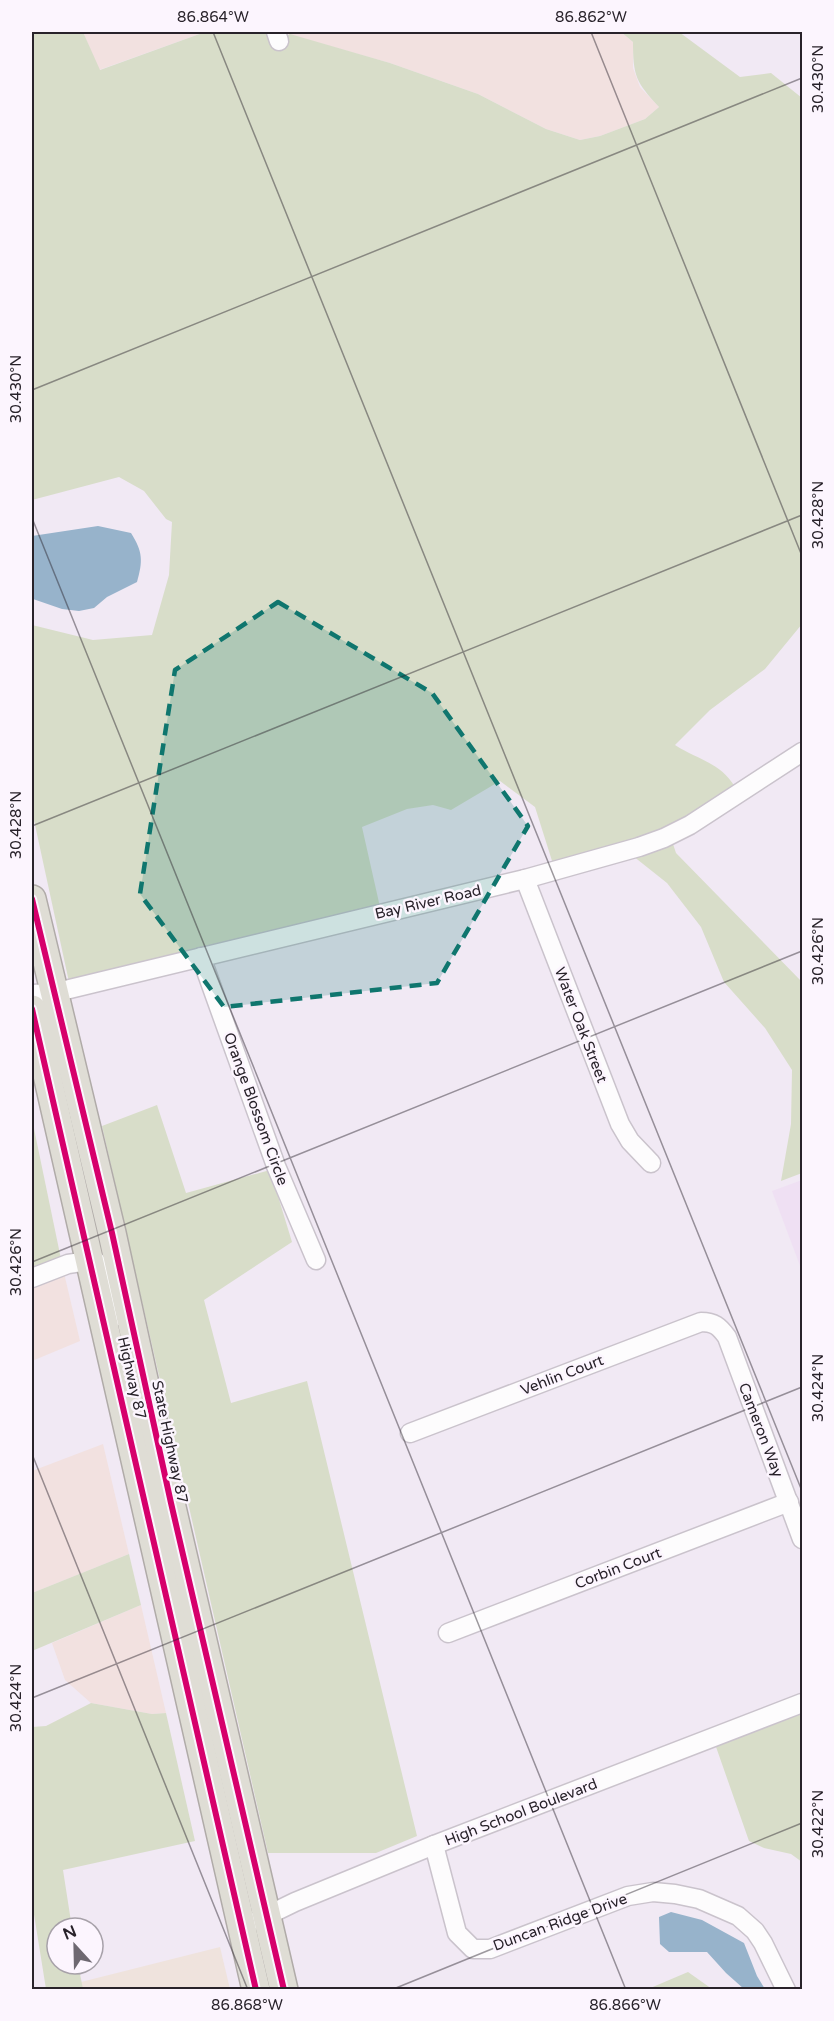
<svg xmlns="http://www.w3.org/2000/svg" width="834" height="2021" viewBox="0 0 834 2021" font-family="'Varela Round',sans-serif">
	<style>
		.commercial { fill: #f2e1e0 }
		.industrial { fill: #efe3dd }
		.built { fill: #efe0f3 }
		.green { fill: #d8ddc9 }
		.water { fill: #97b3cb }
		.lines { fill: none; stroke-linecap: round; stroke-linejoin: round }
		.minor-casing { stroke: #cac3cc; stroke-width: 21 }
		.highway-casing { stroke: #b0aba8; stroke-width: 30 }
		.minor { stroke: #fdfcfd; stroke-width: 18 }
		.highway { stroke: #dfddd5; stroke-width: 27 }
		.cycleway-casing { stroke: #fcf5fe; stroke-width: 10 }
		.cycleway { stroke: #d6006c; stroke-width: 6 }
		.marked { fill: #0f766e; fill-opacity: 0.2; stroke: #0f766e; stroke-width: 4.5; stroke-dasharray: 12 8; stroke-linejoin: round }
		.ticks { fill: none; stroke: #28222a; stroke-width: 1.5; stroke-opacity: 0.45 }
		.labels { text-anchor: middle; dominant-baseline: central; stroke-width: 5; stroke-linejoin: round; paint-order: stroke }
		.street-label { font-size: 15px; fill: #28222a; stroke: #fcf5fe }
		.neatline { fill: none; stroke: #28222a; stroke-width: 2 }
		.ticks-label { font-size: 15px; text-anchor: middle; fill: #28222a }
	</style>
	<rect width="100%" height="100%" fill="#f1e9f4"/>
	<g class="commercial">
		<polygon points="83,32 205,32 99,70"/>
		<polygon points="284,32 621,32 633,42 633,68 640,87 659,107 645,119 600,136 580,140 546,129 478,94 390,63 287,34"/>
		<polygon points="64,1273 80,1341 32,1361 32,1286"/>
		<polygon points="103,1444 129,1554 32,1593 32,1471"/>
		<polygon points="141,1605 166,1713 152,1714 91,1703 65,1680 52,1643"/>
	</g>
	<polygon class="industrial" points="220,1947 230,1989 83,1990 81,1982"/>
	<polygon class="built" points="802,1180 802,1271 772,1191"/>
	<g class="green">
		<path d="M 32,32 L 83,32 L 100,70 L 205,32 L 269,32 L 276,49 L 287,45 L 284,37 L 290,34 L 390,63 L 478,94 L 546,129 L 580,140 L 600,136 L 645,119 L 659,107 C 636,82 633,76 633,42 L 621,32 L 679,32 L 740,77 L 771,73 L 802,98 L 802,624 L 765,669 L 710,710 L 675,745 C 698,760 720,762 735,787 L 687,818 L 661,832 L 553,864 L 535,807 L 500,781 L 451,810 L 433,805 L 407,809 L 362,827 L 380,907 L 69,982 L 32,811 L 32,625 L 93,640 L 152,635 L 169,575 L 172,522 L 166,519 L 144,491 L 119,477 L 32,500 Z"/>
		<polygon points="687,834 673,844 676,853 802,982 802,1173 781,1181 791,1124 792,1070 765,1028 724,982 701,927 667,883 633,856"/>
		<polygon points="157,1105 186,1193 270,1170 292,1242 204,1300 231,1403 307,1381 417,1836 376,1853 268,1853 102,1126"/>
		<polygon points="32,1119 61,1259 32,1270"/>
		<polygon points="129,1554 141,1605 32,1651 32,1593"/>
		<polygon points="91,1703 152,1714 166,1713 195,1841 63,1870 72,1928 57,1928 57,1964 78,1964 83,1989 46,1989 32,1902 32,1727 46,1726"/>
		<polygon points="802,1711 802,1862 791,1854 764,1848 749,1841 715,1744"/>
		<polygon points="688,1972 712,1989 648,1989"/>
	</g>
	<g class="water">
		<path d="M 98,526 L 131,533 C 143,552 143,561 137,582 L 107,597 L 94,608 L 79,611 L 62,609 L 33,599 L 32,536 Z"/>
		<polygon points="671,1912 702,1920 744,1943 757,1976 765,1989 744,1989 726,1973 707,1952 669,1952 660,1944 659,1917"/>
	</g>
	<g class="lines">
		<g class="minor-casing">
			<g id="minor">
				<polyline points="276,32 279,41"/>
				<polyline points="525,879 620,1124 630,1141 651,1163"/>
				<polyline points="201,957 276,1166 316,1260"/>
				<polyline points="32,994 53,993 525,879 639,847 664,838 690,825 802,752"/>
				<polyline points="32,1278 68,1264 95,1260 107,1275 117,1316"/>
				<path d="M 410,1433 L 701,1322 C 714,1322 719,1326 727,1337 L 802,1539"/>
				<polyline points="448,1633 789,1502"/>
				<polyline points="434,1845 457,1933 473,1949 490,1949 628,1896 653,1892 675,1894 699,1899 738,1916 755,1931 763,1943 786,1990"/>
				<polyline points="258,1920 295,1902 434,1845 802,1703"/>
			</g>
		</g>
		<g class="highway-casing">
			<g id="highway">
				<polyline points="32,899 112,1233 171,1503 284,1990"/>
				<polyline points="32,1009 256,1990"/>
			</g>
		</g>
		<use href="#minor" class="minor"/>
		<use href="#highway" class="highway"/>
		<g class="cycleway-casing">
			<g id="cycleway">
				<polyline points="32,899 112,1233 171,1503 284,1990"/>
				<polyline points="32,1009 256,1990"/>
			</g>
		</g>
		<use href="#cycleway" class="cycleway"/>
	</g>
	<path class="marked" d="M 278,602 L 432,693 L 528,826 L 437,983 L 224,1007 L 140,894 L 175,670 Z"/>
	<path class="ticks" d="M 213,32 L 802,1491M 591,32 L 802,556M 32,390 L 802,78M 32,518 L 626,1990M 32,826 L 802,515M 32,1262 L 802,951M 32,1454 L 248,1990M 32,1698 L 802,1387M 391,1990 L 802,1823"/>
	<g class="labels">
		<g class="street-label">
			<text transform="translate(428 902) rotate(-13)">Bay River Road</text>
			<text transform="translate(581 1025) rotate(69)">Water Oak Street</text>
			<text transform="translate(256 1109) rotate(70)">Orange Blossom Circle</text>
			<text transform="translate(562 1375) rotate(-21)">Vehlin Court</text>
			<text transform="translate(132 1378) rotate(77)">Highway 87</text>
			<text transform="translate(761 1430) rotate(69)">Cameron Way</text>
			<text transform="translate(170 1442) rotate(78)">State Highway 87</text>
			<text transform="translate(618 1568) rotate(-21)">Corbin Court</text>
			<text transform="translate(521 1812) rotate(-21)">High School Boulevard</text>
			<text transform="translate(560 1922) rotate(-20)">Duncan Ridge Drive</text>
		</g>
	</g>
	<rect width="834" height="2021" fill="none" stroke="#fcf5fe" stroke-width="66"/>
	<g transform="translate(75 1946) rotate(338)"><circle r="28" fill="#fcf5fe" stroke="#a7a1a9" stroke-width="1.5"/>
	<path d="M0-4.5L10 22L0 15L-10 22Z" fill="#6e6871"/>
	<text y="-9" font-size="16" font-weight="bold" text-anchor="middle" fill="#28222a">N</text>
	</g>
	<rect x="33" y="33" width="768" height="1955" class="neatline"/>
	<g class="ticks-label">
		<text x="213" y="22">86.864°W</text>
		<text x="591" y="22">86.862°W</text>
		<text transform="translate(818 79) rotate(-90)" y="5">30.430°N</text>
		<text transform="translate(16 389) rotate(-90)" y="5">30.430°N</text>
		<text transform="translate(818 515) rotate(-90)" y="5">30.428°N</text>
		<text transform="translate(16 825) rotate(-90)" y="5">30.428°N</text>
		<text transform="translate(818 951) rotate(-90)" y="5">30.426°N</text>
		<text transform="translate(16 1262) rotate(-90)" y="5">30.426°N</text>
		<text transform="translate(818 1388) rotate(-90)" y="5">30.424°N</text>
		<text transform="translate(16 1698) rotate(-90)" y="5">30.424°N</text>
		<text transform="translate(818 1824) rotate(-90)" y="5">30.422°N</text>
		<text x="247" y="2010">86.868°W</text>
		<text x="625" y="2010">86.866°W</text>
	</g>
</svg>
